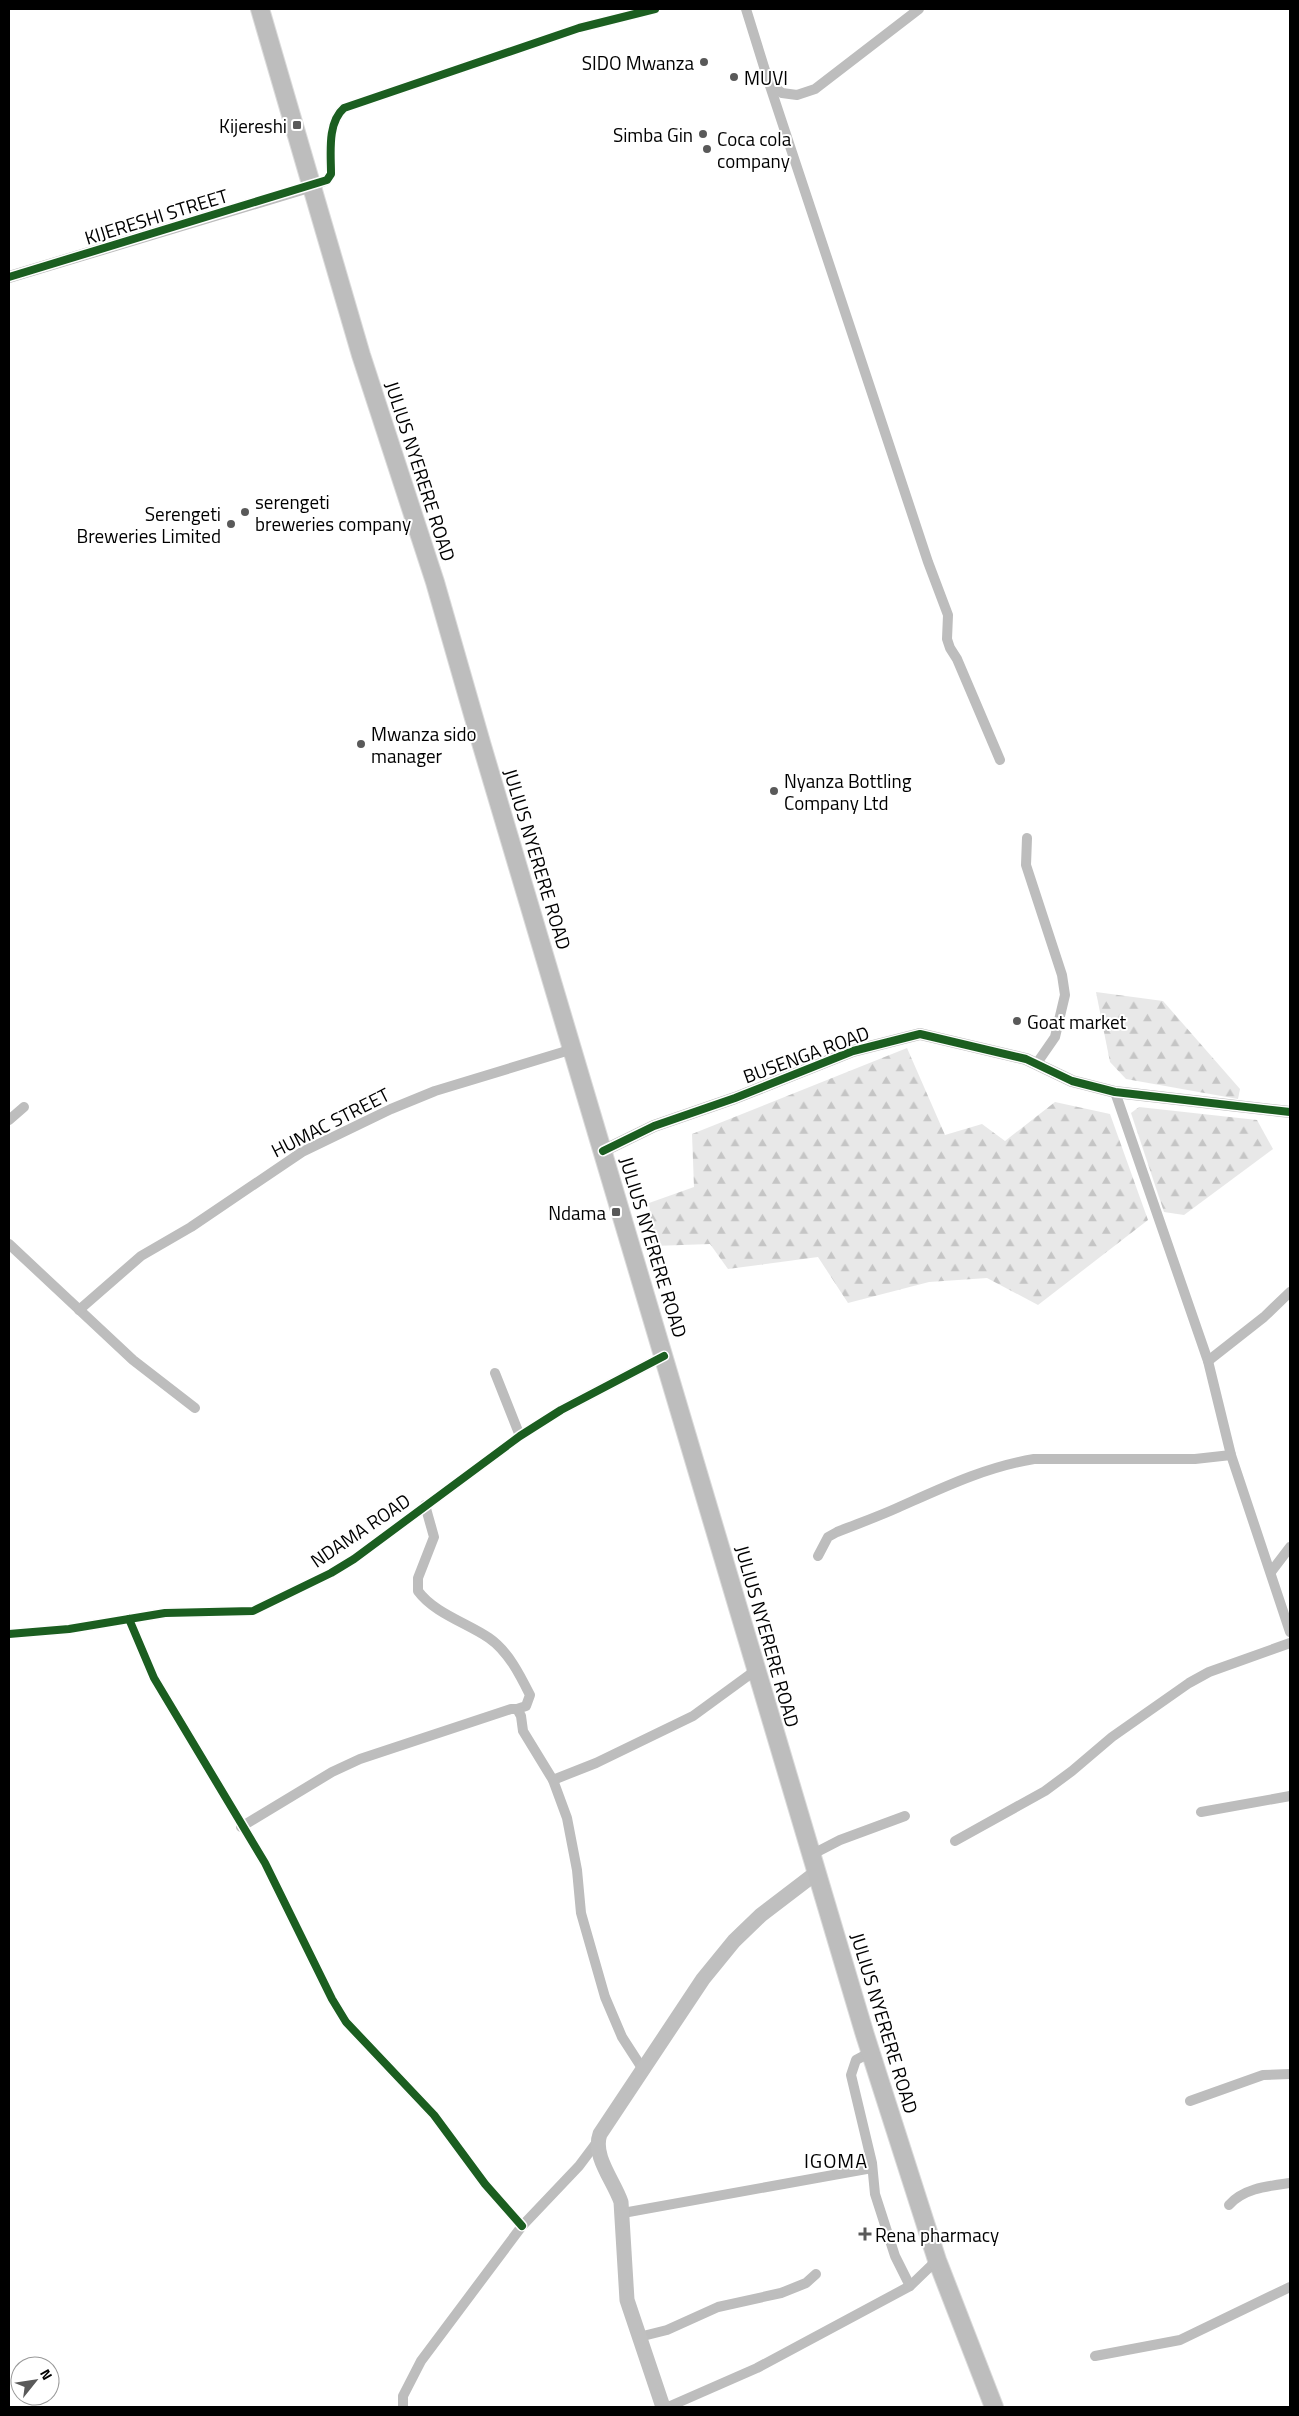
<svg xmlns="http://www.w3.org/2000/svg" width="1299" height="2416" viewBox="0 0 1299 2416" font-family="'Titillium Web',sans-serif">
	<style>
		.forest { fill: url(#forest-firs) }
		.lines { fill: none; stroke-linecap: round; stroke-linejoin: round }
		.trunk-casing { stroke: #dbdbdb; stroke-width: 20 }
		.minor { stroke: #bdbdbd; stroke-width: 10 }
		.tertiary { stroke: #bdbdbd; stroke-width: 12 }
		.secondary { stroke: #bfbfbf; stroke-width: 15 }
		.trunk { stroke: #bdbdbd; stroke-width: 18 }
		.cycleway-casing { stroke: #fff; stroke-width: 11 }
		.cycleway { stroke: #1b5e20; stroke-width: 8 }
		.poi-dot { fill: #595959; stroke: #fff; stroke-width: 2 }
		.labels { text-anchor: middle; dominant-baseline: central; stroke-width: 4; stroke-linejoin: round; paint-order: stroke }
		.poi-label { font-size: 19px; fill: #000; stroke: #fff; text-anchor: start }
		.street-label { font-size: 19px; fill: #000; stroke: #fff }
		.neighbourhood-label { font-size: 20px; letter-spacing: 1px; fill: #000; stroke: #fff }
	</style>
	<defs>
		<pattern id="forest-firs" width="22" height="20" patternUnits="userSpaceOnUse" patternTransform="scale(1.25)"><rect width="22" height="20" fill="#e8e8e8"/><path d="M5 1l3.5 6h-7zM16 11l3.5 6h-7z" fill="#c5c5c5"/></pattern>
	</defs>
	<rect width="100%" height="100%" fill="#fff"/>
	<g class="forest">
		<polygon points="1096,992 1163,1001 1240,1089 1238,1099 1126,1079 1110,1062"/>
		<polygon points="907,1048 945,1135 982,1124 1005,1141 1055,1102 1110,1114 1148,1220 1038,1305 987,1278 929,1282 848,1303 818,1257 728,1269 710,1244 654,1246 649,1203 694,1187 692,1134"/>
		<polygon points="1139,1107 1257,1120 1273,1149 1184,1215 1164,1212 1131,1113"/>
	</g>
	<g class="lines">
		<g class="trunk-casing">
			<polyline id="trunk" points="260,9 361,355 435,582 482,746 865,2035 937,2260 994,2407"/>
		</g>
		<g class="minor">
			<polyline points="746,9 769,83 782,93 797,95 815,89 919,9"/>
			<polyline points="769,83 928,562 948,615 947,639 950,648 957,659 1000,760"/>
			<path d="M 312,186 L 327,180 L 331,174 C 331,153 327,123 344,108 L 579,28 L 655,9"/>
			<polyline points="1027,838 1026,865 1062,975 1065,995 1055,1037 1037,1063"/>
			<polyline points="1115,1092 1208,1361 1231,1455 1290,1632"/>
			<polyline points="9,1120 24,1107"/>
			<polyline points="9,1244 133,1360 195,1408"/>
			<polyline points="79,1310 141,1256 191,1227 302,1152 391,1109 435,1091 573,1049"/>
			<polyline points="1208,1361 1264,1317 1290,1292"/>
			<polyline points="495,1373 520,1436"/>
			<path d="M 425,1505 L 434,1537 L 418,1578 L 418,1591 C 434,1613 467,1623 489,1638 C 508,1651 520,1675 530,1695 L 526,1706 L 517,1709"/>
			<path d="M 818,1556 L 828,1537 L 837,1532 C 857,1524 877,1517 897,1508 C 942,1488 985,1467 1034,1459 L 1195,1459 L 1231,1455"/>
			<polyline points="1271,1572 1290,1547"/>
			<polyline points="129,1619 154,1678 265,1863 332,1999 346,2022 434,2115 485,2184 522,2226"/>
			<polyline points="9,1634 69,1629 165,1613 253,1611 331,1573 354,1559 520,1436 561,1410 664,1356"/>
			<polyline points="553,1780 596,1763 693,1716 756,1670"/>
			<polyline points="1201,1812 1290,1796"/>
			<polyline points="241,1827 332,1772 360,1759 511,1709 517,1709 521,1716 523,1731 553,1780 567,1818 577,1870 581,1913 605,1997 622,2037 642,2068"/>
			<polyline points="955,1841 1045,1791 1072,1771 1112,1737 1189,1683 1209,1672 1290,1643"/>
			<polyline points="811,1855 840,1840 905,1816"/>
			<polyline points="871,2052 856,2060 851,2075 872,2163 875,2194 895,2256 910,2286"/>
			<polyline points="1190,2101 1263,2075 1290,2074"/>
			<path d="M 1229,2205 C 1244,2188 1269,2186 1290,2183"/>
			<polyline points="623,2213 872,2168"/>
			<polyline points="639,2337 667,2330 718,2307 781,2293 806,2283 816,2274"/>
			<polyline points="1095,2356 1180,2340 1290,2287"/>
			<polyline points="403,2407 403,2396 421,2361 522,2226 579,2166 597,2142"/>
			<polyline points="668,2407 757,2368 910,2286 937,2260"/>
		</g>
		<g class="tertiary">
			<polyline points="9,277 312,186"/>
			<polyline points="603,1151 654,1126 735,1098 853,1051 920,1034 1026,1059 1072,1081 1115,1092 1290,1112"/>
		</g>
		<path class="secondary" d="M 663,2407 L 627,2300 L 621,2202 C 614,2181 592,2156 600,2134 L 703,1979 L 734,1941 L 761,1915 L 816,1873"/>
		<use href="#trunk" class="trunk"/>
		<g class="cycleway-casing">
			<g id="cycleway">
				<path d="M 9,277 L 327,180 L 331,174 C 331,153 327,123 344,108 L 579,28 L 655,9"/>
				<polyline points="603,1151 654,1126 735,1098 853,1051 920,1034 1026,1059 1072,1081 1115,1092 1290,1112"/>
				<polyline points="129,1619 154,1678 265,1863 332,1999 346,2022 434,2115 485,2184 522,2226"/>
				<polyline points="9,1634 69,1629 165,1613 253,1611 331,1573 354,1559 520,1436 561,1410 664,1356"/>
			</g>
		</g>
		<use href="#cycleway" class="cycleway"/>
	</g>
	<g class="poi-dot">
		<circle cx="704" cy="62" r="5"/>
		<circle cx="734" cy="77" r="5"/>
		<rect x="292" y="120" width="10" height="10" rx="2.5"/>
		<circle cx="703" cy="134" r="5"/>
		<circle cx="707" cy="149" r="5"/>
		<circle cx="245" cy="512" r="5"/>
		<circle cx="231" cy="524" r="5"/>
		<circle cx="361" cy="744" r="5"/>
		<circle cx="774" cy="791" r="5"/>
		<circle cx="1017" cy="1021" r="5"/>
		<rect x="611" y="1207" width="10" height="10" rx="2.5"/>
		<path d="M862.5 2226.5h5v5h5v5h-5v5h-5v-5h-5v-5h5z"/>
	</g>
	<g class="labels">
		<g class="poi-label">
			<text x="694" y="62" text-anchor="end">SIDO Mwanza</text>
			<text x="744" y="77">MUVI</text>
			<text x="287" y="125" text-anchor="end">Kijereshi</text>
			<text x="693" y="134" text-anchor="end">Simba Gin</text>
			<text x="717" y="138">Coca cola<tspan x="717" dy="22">company</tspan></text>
			<text x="255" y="501">serengeti<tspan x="255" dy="22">breweries company</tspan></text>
			<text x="221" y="513" text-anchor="end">Serengeti<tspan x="221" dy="22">Breweries Limited</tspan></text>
			<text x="371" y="733">Mwanza sido<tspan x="371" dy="22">manager</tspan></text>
			<text x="784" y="780">Nyanza Bottling<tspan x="784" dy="22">Company Ltd</tspan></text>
			<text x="1027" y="1021">Goat market</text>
			<text x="606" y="1212" text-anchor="end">Ndama</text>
			<text x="875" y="2234">Rena pharmacy</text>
		</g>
		<g class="street-label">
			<text transform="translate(156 216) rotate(-17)">KIJERESHI STREET</text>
			<text transform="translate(421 471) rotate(72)">JULIUS NYERERE ROAD</text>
			<text transform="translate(538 859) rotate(73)">JULIUS NYERERE ROAD</text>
			<text transform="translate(806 1054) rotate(-20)">BUSENGA ROAD</text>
			<text transform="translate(330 1122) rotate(-27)">HUMAC STREET</text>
			<text transform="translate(654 1247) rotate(73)">JULIUS NYERERE ROAD</text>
			<text transform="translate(360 1530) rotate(-34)">NDAMA ROAD</text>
			<text transform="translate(768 1636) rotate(74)">JULIUS NYERERE ROAD</text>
			<text transform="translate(885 2023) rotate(73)">JULIUS NYERERE ROAD</text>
		</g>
		<g class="neighbourhood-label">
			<text x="836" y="2160">IGOMA</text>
		</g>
	</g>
	<rect width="1299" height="2416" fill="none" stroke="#000000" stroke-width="20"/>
	<g transform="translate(35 2381) rotate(60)"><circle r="24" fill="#ffffff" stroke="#999999"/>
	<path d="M0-4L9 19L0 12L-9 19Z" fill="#595959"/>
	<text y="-8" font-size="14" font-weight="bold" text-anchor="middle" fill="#000000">N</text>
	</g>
</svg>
